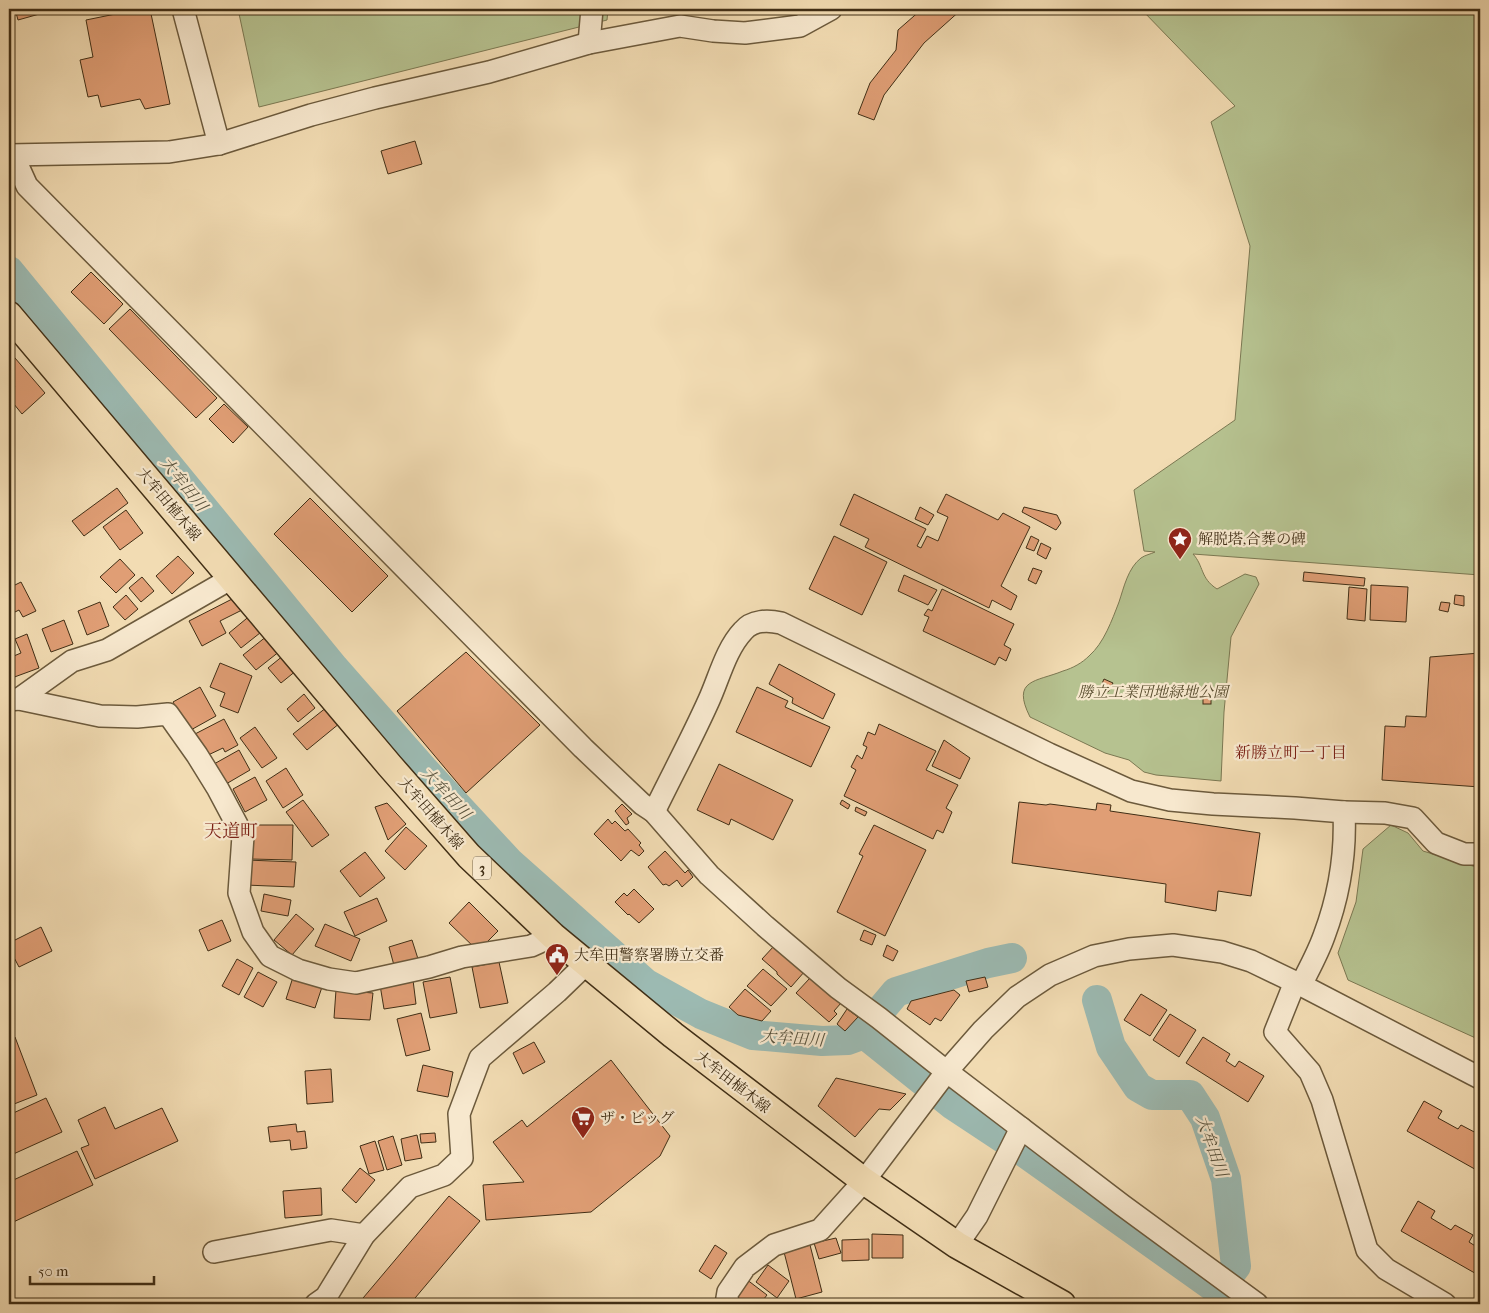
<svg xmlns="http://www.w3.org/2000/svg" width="1489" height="1313" viewBox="0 0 1489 1313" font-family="'IM FELL French Canon','Noto Serif JP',serif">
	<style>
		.green { fill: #b6c290; stroke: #7b7852 }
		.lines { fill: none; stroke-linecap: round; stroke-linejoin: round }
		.river { stroke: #9cbab2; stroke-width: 30 }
		.building { fill: #e09e75; stroke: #402e15 }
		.minor-casing { stroke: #6c5a3c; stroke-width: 24 }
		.major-casing { stroke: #402e15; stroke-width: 29 }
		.minor { stroke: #f7e8ce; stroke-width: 21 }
		.major { stroke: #f2dcb3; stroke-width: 26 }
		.labels { text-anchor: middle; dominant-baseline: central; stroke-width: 4.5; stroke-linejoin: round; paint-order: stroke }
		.shield { fill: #f7e8ce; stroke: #77664c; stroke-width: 1 }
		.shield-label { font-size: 14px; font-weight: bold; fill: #402e15 }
		.street-label { font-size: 15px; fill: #402e15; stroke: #f7e8ce }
		.poi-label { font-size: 15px; fill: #402e15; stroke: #f7e8ce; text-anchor: start }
		.park-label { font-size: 15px; font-style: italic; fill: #584c2e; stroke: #f7e8ce }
		.water-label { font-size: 16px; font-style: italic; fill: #57513c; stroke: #f7e8ce }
		.neighbourhood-label { font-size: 16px; fill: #7a1f14; stroke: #f7e8ce }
		.quarter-label { font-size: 18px; fill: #7a1f14; stroke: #f7e8ce }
	</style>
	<rect width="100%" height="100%" fill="#f2dcb3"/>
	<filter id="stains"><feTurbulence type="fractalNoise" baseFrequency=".004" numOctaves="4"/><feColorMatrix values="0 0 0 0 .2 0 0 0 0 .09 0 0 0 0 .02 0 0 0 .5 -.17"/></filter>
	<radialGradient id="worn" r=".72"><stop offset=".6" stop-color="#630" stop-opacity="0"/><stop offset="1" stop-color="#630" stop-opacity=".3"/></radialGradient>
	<g class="green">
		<polygon points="238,9 608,9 607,20 259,107"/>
		<path d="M 1141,9 L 1480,9 L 1480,575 L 1193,554 C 1204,566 1200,578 1217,589 L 1245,574 L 1256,577 L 1259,584 L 1231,637 L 1224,712 L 1221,781 L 1156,775 L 1144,772 L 1129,760 L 1105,753 L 1030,717 C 1011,679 1036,682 1063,671 C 1073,668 1082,663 1089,656 C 1104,643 1112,620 1119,602 C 1124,587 1128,568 1141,558 C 1145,555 1151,554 1155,552 L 1144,551 L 1134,490 L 1235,420 L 1250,246 L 1211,122 L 1235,106 Z"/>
		<polygon points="1391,825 1408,833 1423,851 1476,867 1480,867 1480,1040 1348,980 1338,953 1356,902 1363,849"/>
	</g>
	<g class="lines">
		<g class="river">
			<polyline points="9,271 334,668 423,769 509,862 645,983 701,1014 753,1035 822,1041 848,1040 859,1036 896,992 988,963 1012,958"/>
			<polyline points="1097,1000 1111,1047 1138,1087 1152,1095 1190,1095 1205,1118 1226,1179 1236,1266 1218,1290 1237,1304"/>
			<polyline points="862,1032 953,1105 1024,1152 1218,1290"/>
		</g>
	</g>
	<g class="building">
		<polygon points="15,9 42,9 43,13 18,20"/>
		<polygon points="140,9 150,9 170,104 145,109 140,99 101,107 98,95 88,97 80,60 93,57 86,20"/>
		<polygon points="922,9 962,9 924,43 884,95 874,120 858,114 870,83 896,50 898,30"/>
		<polygon points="415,141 422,164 388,174 381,151"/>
		<polygon points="91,272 123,304 104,324 71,292"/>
		<polygon points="130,309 217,398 196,418 109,329"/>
		<polygon points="9,351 45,393 22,414 9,398 9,392 15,387 9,380"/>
		<polygon points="224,404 248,427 233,443 209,419"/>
		<polygon points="117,488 128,503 84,536 72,521"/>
		<polygon points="854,494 926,529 917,546 921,548 927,536 938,541 948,517 937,512 946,494 998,520 1003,513 1030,527 1001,586 1017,596 1011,610 992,600 989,608 865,547 869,539 840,525"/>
		<polygon points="310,498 388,576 352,612 274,534"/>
		<polygon points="920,507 934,515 928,525 915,519"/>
		<polygon points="1024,507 1057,515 1061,523 1056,530 1022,512"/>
		<polygon points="126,510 143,533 120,550 103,527"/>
		<polygon points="834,536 887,562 862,615 809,589"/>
		<polygon points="1031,536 1039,540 1034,551 1026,548"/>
		<polygon points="1041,543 1051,548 1046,559 1037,554"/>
		<polygon points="178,556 194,573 172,594 156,576"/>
		<polygon points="120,559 135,575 116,593 100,577"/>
		<polygon points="1033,568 1042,571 1036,584 1028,580"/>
		<polygon points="1304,572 1365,578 1364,586 1303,581"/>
		<polygon points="904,575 937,590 928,605 898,591"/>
		<polygon points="142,577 154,591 141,602 129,588"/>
		<polygon points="21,582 36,611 23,617 19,610 9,615 9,588"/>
		<polygon points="1371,585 1408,587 1406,622 1370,620"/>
		<polygon points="1349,587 1367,589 1365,621 1347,619"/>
		<polygon points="942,589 1014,624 1004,645 1011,649 1006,661 999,657 995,665 923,631 929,617 924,615 928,609 932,611"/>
		<polygon points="126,595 138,609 125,620 113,607"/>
		<polygon points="1455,595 1464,596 1464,606 1454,604"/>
		<polygon points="236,597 242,610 220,621 226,633 202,646 189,621"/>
		<polygon points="100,602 109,626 87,635 78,611"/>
		<polygon points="1441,602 1450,603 1448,612 1439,610"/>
		<polygon points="252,614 265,629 241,648 229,633"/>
		<polygon points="64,620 73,644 51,652 42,629"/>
		<polygon points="27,634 39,668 9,679 9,658 21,653 15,639"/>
		<polygon points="267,636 280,651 256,670 243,655"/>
		<polygon points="466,652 540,725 466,793 397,711"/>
		<polygon points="1480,653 1480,787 1382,780 1385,726 1405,727 1406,716 1426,717 1430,657"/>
		<polygon points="284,655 297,670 281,683 268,668"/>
		<polygon points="220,663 252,676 238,713 220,706 225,693 210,687"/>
		<polygon points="779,664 835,694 823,719 792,703 793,698 769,684"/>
		<polygon points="1104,679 1113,683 1108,692 1100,688"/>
		<polygon points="200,687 216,716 189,731 173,702"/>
		<polygon points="757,687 788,701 785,707 830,727 811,767 736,732"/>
		<polygon points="304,694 315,708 298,722 287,709"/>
		<rect x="1203" y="697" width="8" height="7"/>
		<polygon points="327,707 340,723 307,750 293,734"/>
		<polygon points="224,719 238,745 225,752 223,748 206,756 195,734"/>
		<polygon points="879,724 936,751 926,770 958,785 946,808 952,812 943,833 937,830 933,839 844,796 856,770 851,767 857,755 862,759 867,747 863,745 868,732 875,735"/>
		<polygon points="255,727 277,758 262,768 240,738"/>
		<polygon points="944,740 970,758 960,779 932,766"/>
		<polygon points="239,750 250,770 226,784 214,764"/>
		<polygon points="719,764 793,800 773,840 731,819 729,825 697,810"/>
		<polygon points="286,768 303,795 283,808 266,781"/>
		<polygon points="255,777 267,800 245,812 233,789"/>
		<polygon points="303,800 329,835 312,847 286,812"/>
		<polygon points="842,800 850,805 848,809 840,804"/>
		<polygon points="1019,802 1046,805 1050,804 1096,810 1097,803 1111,805 1110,811 1260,833 1251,896 1218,891 1216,911 1165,902 1166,884 1012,863"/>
		<polygon points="387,803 406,824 388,840 375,807"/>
		<polygon points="622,804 632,814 627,818 629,823 626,825 615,811"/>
		<polygon points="856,807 867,812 865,816 855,811"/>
		<polygon points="608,819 612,824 615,821 625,831 628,829 641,843 639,845 644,851 639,856 631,850 621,861 594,834"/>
		<polygon points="251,825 293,825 292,860 250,859"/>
		<polygon points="874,825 926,850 885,936 837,912 863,856 859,854"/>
		<polygon points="406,827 427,846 405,870 385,851"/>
		<polygon points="665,851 685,873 688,870 693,877 682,887 677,880 669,886 666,884 663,885 648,867"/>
		<polygon points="365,852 385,878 360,897 340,871"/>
		<polygon points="246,860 296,862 294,887 245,885"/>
		<polygon points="634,889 654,909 639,923 629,914 628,915 615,902 624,893 627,896"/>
		<polygon points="264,894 291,900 288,916 261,911"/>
		<polygon points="377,898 387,921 355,936 344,912"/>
		<polygon points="469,902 498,931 478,951 449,923"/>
		<polygon points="296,914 314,929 292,955 274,940"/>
		<polygon points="222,920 231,941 208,951 199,930"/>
		<polygon points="325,924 360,939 351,961 315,946"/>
		<polygon points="41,927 52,951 19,967 9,948 9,943"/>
		<polygon points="864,930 876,935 872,945 860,940"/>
		<polygon points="412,940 419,962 395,969 389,947"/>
		<polygon points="887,945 898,951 893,961 883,956"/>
		<polygon points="774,946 805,971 791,987 777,974 777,972 762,959"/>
		<polygon points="237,959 253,968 239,995 222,986"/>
		<polygon points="499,962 508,1003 480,1008 472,967"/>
		<polygon points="763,969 787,989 771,1006 747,986"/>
		<polygon points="258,972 277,982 263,1007 244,997"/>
		<polygon points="294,974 323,984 315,1008 286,999"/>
		<polygon points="450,977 457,1013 430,1018 423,982"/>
		<polygon points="985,977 988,987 969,992 966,981"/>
		<polygon points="810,978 841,1003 834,1011 837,1014 829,1022 796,993"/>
		<polygon points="413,980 416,1004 384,1009 380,985"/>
		<polygon points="745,989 771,1011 762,1021 738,1015 729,1007"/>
		<polygon points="336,990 373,993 370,1020 334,1018"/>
		<polygon points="954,990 960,995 941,1021 935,1018 930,1025 907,1009 911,1001"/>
		<polygon points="1141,994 1167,1010 1150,1036 1124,1020"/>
		<polygon points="847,1009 858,1017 845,1031 837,1024"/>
		<polygon points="421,1013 430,1050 406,1056 397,1019"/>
		<polygon points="1170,1014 1196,1030 1179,1057 1153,1040"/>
		<polygon points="15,1037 37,1095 9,1106 9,1040"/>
		<polygon points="1203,1037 1230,1054 1226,1061 1235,1067 1239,1061 1264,1076 1248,1102 1186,1063"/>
		<polygon points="534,1042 545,1062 523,1074 513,1053"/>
		<polygon points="611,1060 670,1136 660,1156 591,1212 486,1220 483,1185 524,1182 493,1142 522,1120 527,1127"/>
		<polygon points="423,1065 453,1072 448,1097 417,1091"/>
		<polygon points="331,1069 333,1102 307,1104 305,1071"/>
		<polygon points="836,1078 906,1094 890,1110 879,1109 855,1137 818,1106"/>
		<polygon points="46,1098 62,1132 9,1156 9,1115"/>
		<polygon points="1424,1101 1442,1111 1438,1118 1458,1129 1461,1125 1480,1135 1476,1142 1480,1145 1480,1172 1407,1131"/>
		<polygon points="105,1107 115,1129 162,1108 178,1141 95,1179 81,1148 89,1145 78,1120"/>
		<polygon points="296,1124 297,1132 305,1131 307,1148 291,1150 290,1140 270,1142 268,1127"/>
		<polygon points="435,1133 436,1142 421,1143 420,1134"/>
		<polygon points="417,1135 422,1158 405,1161 401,1139"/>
		<polygon points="393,1136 402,1165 387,1170 378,1141"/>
		<polygon points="375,1141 384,1170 369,1174 360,1146"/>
		<polygon points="77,1151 93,1185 9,1224 9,1182"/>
		<polygon points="360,1168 375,1180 356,1203 342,1190"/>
		<polygon points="321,1188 322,1215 285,1218 283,1191"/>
		<polygon points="449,1196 480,1221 410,1304 358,1304"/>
		<polygon points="1418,1201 1435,1211 1431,1218 1451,1230 1455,1225 1473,1235 1469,1242 1480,1249 1480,1276 1401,1231"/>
		<polygon points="872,1234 903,1235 903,1258 872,1258"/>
		<polygon points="836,1238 841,1253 819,1259 814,1243"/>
		<polygon points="869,1239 869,1260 842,1261 842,1240"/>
		<polygon points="715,1245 727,1253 711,1279 699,1271"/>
		<polygon points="810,1245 822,1292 796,1299 784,1252"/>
		<polygon points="768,1265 789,1281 777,1298 756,1282"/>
		<polygon points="746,1279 767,1295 760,1304 745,1304 733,1295"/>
		<polygon points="696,1299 695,1304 705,1304 679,1304 679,1301"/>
	</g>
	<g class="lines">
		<g class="minor-casing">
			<g id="minor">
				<polyline points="183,9 219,144"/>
				<polyline points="589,43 592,9"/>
				<polyline points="9,155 169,152 219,144 311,115 375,98 489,72 589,43 680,26 713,31 745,33 800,26 831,9"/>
				<polyline points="13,155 27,186 583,748 642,804 654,812 709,875 765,926 838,988 879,1018 937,1064 1122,1205 1257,1304"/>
				<polyline points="19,699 72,661 107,650 232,578"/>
				<polyline points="9,700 19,699 100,716 137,717 168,714 197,755 218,789 243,836 239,893 253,932 270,956 298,970 329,979 356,983 429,967 462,957 531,946 553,936"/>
				<path d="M 654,812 C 672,775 692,738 709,700 C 719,678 726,649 743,631 C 752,620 768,620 781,623 L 1049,754 L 1131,791 L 1170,800 L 1213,804 L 1295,808 L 1344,812 C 1346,855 1339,896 1324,936 C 1318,953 1309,969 1301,985"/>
				<polyline points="1344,812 1385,813 1413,818 1436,843 1464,854 1480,854"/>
				<polyline points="1295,982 1275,1032 1310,1072 1322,1100 1367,1250 1386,1269 1445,1304"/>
				<polyline points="957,1245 977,1216 1021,1128"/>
				<polyline points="214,1252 331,1230 364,1235"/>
				<polyline points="316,1304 326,1297 364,1235 410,1187 444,1175 462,1158 459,1114 480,1058 557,992 586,964"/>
				<polyline points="726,1304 728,1292 745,1267 774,1245 820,1230 864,1181 947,1071 983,1030 1017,997 1050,975 1094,956 1129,949 1173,945 1222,952 1251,961 1301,985 1480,1078"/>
			</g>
		</g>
		<g class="major-casing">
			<polyline id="major" points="9,315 390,766 469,856 553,936 673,1035 864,1181 957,1245 1062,1304"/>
		</g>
		<use href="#minor" class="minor"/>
		<use href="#major" class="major"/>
	</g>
	<defs>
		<g id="sight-pin" transform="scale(1.25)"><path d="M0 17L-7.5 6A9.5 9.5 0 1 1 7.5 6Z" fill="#8f2418" stroke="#f7e8ce"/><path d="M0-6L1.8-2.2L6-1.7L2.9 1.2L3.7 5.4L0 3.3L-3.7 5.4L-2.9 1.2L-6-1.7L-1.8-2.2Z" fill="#fff"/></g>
		<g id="civic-pin" transform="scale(1.25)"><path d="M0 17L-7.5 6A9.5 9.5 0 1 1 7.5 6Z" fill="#8f2418" stroke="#f7e8ce"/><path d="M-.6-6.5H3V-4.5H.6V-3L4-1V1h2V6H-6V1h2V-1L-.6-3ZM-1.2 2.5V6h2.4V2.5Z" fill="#fff"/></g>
		<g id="supermarket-pin" transform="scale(1.25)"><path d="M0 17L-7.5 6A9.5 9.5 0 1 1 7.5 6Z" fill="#8f2418" stroke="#f7e8ce"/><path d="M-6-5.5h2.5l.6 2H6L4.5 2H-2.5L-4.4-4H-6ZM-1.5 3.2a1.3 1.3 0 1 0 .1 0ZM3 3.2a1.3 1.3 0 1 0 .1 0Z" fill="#fff"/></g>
	</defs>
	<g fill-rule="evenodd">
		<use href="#sight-pin" x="1180" y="539"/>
		<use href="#civic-pin" x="557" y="955"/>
		<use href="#supermarket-pin" x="583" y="1118"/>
	</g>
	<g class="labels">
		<rect class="shield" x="473" y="856.5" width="18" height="23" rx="4"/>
		<g class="shield-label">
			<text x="482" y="868">3</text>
		</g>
		<g class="street-label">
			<text transform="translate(169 504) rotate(50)">大牟田植木線</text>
			<text transform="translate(431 813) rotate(49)">大牟田植木線</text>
			<text transform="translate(733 1082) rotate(38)">大牟田植木線</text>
		</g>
		<g class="poi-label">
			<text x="1198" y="539">解脱塔,合葬の碑</text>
			<text x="574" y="955">大牟田警察署勝立交番</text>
			<text x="600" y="1118">ザ・ビッグ</text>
		</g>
		<g class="park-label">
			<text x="1153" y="692">勝立工業団地緑地公園</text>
		</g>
		<g class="water-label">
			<text transform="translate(184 484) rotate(51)">大牟田川</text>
			<text transform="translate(446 793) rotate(47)">大牟田川</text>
			<text transform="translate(792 1038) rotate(4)">大牟田川</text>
			<text transform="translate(1212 1146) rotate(70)">大牟田川</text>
		</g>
		<g class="neighbourhood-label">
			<text x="1291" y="752">新勝立町一丁目</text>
		</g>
		<g class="quarter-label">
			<text x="231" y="831">天道町</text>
		</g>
	</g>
	<rect width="1489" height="1313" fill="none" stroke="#f2dcb3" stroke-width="30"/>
	<rect x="10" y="10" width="1469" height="1293" fill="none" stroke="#402e15" stroke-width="2.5"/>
	<rect x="15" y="15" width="1459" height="1283" fill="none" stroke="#402e15"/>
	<path d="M30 1276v8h124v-8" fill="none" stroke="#402e15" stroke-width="2.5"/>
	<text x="38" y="1276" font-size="15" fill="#402e15" stroke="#f7e8ce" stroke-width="4" paint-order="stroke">50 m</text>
	<rect width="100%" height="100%" filter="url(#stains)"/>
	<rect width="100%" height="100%" fill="url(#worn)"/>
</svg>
